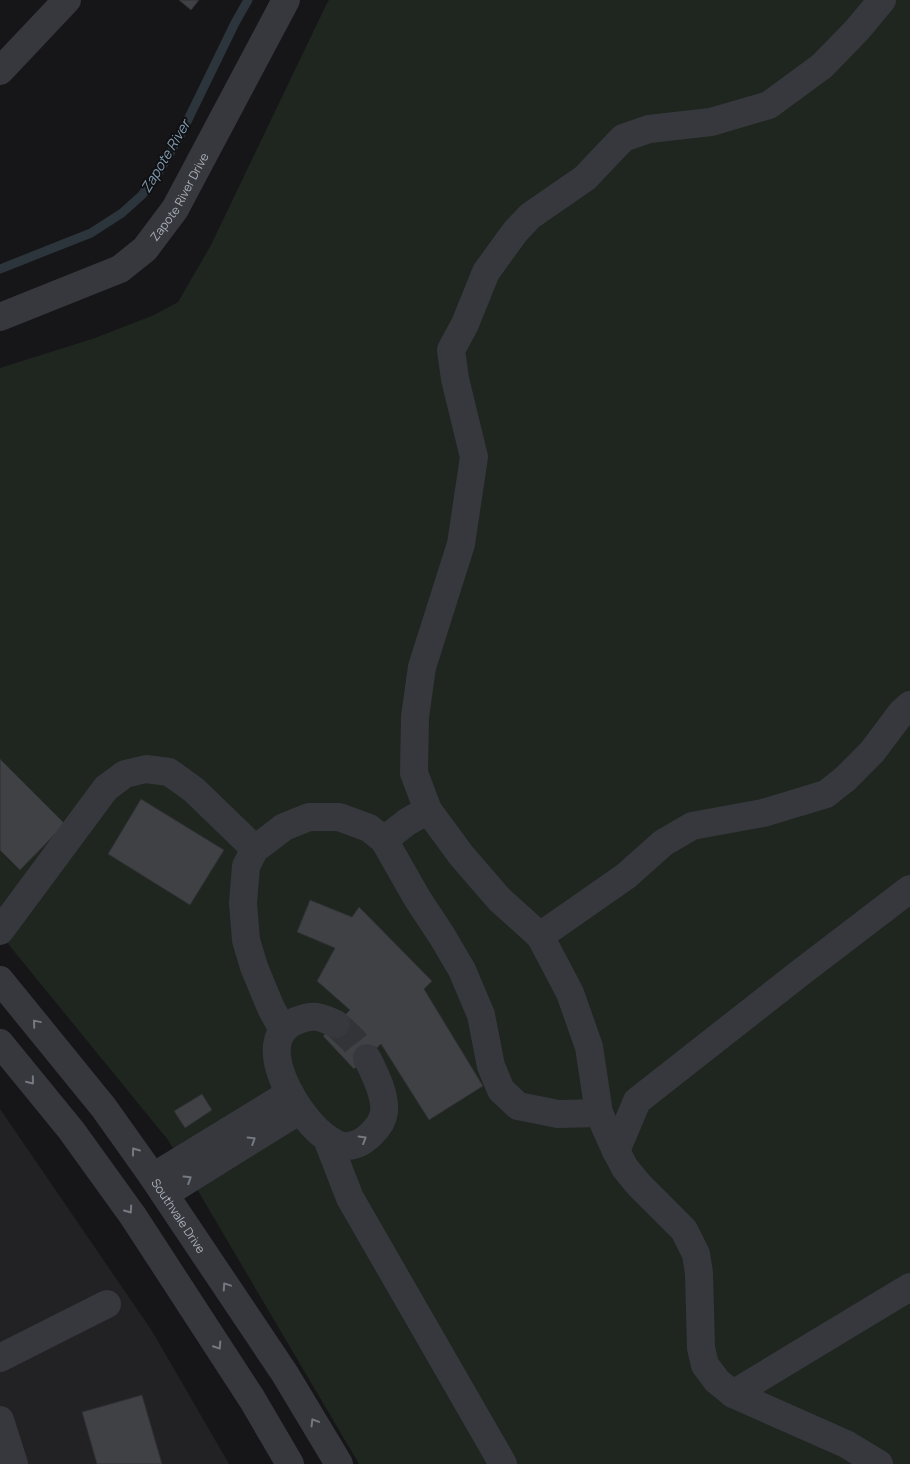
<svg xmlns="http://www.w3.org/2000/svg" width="910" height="1464" viewBox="0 0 910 1464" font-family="Manrope,sans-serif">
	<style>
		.built { fill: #222225 }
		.green { fill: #1e261f }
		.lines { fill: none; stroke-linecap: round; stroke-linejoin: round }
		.stream { stroke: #2c353c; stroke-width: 9 }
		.building { fill: #404145; stroke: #303034 }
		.minor-tunnel { stroke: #333438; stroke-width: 28; stroke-dasharray: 28 14; stroke-linecap: butt }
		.minor { stroke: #37383d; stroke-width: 28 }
		.oneway { stroke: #757981 }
		.labels { text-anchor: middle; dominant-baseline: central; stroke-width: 4; stroke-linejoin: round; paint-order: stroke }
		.street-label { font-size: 12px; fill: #a8aeb8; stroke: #111113 }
		.water-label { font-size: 14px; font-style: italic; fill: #809cb2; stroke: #111113 }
	</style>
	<rect width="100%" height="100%" fill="#161618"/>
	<polygon class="built" points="0,1109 152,1331 229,1464 0,1464"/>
	<polygon class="green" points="329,0 910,0 910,1464 359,1464 168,1140 0,934 0,368 95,338 154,315 178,302 211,245 327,3"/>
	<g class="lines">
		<polyline class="stream" points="0,269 91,233 122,213 142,195 157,175 179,138 235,23 248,0"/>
	</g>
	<g class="building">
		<polygon points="179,0 199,0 191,10"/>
		<polygon points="0,759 65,824 20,870 0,850"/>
		<polygon points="141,799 224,850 190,905 108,854"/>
		<polygon points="310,900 352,917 359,907 432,981 424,989 483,1086 429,1120 381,1044 354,1069 323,1036 350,1010 317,981 335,948 297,932"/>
		<polygon points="202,1094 212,1110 185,1128 174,1111"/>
		<polygon points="142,1395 162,1464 97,1464 82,1412"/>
	</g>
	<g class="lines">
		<polyline class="minor-tunnel" points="336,1024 353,1040 367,1058"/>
		<g class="minor">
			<polyline points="0,71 67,0"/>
			<path id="s1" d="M 0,317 L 120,269 L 145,249 L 175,209 L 286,0"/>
			<polyline points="384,840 407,822 428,810"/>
			<polyline points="0,931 106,788 125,774 146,769 169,772 194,790 255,849"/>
			<polyline points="540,936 626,876 663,843 692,826 763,813 826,794 845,779 872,752 902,712 910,705"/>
			<path id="s2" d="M 0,980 L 104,1108 L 153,1177 L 285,1374 L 339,1464"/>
			<path d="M 336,1024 C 320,1016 313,1014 296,1021 C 248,1040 301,1124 330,1140 C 335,1143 341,1147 347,1146 C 363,1146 382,1127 384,1112 C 386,1095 374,1072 367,1058"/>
			<polyline points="283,1030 271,1008 254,967 246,940 243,903 246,866 255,849 284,827 309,817 339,817 369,828 384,840 417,898 442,936 462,970 481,1015 491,1066 501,1090 518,1106 558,1114 599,1113"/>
			<polyline points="0,1043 71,1130 133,1216 252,1399 290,1464"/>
			<polyline points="327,1139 350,1198 503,1464"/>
			<polyline points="616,1151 637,1101 800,973 910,889"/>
			<polyline points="153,1177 290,1093"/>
			<polyline points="165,1194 300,1110"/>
			<polyline points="0,1358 107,1304"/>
			<polyline points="733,1394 910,1287"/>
			<polyline points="0,1420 14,1464"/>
			<polyline points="879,1464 846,1444 733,1394 717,1381 705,1365 701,1348 699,1273 696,1254 684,1230 639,1185 625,1168 616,1151 599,1113 589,1047 570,993 540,936 500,900 461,855 428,810 414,773 415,717 422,667 461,544 474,457 455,379 451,350 465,324 486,272 515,232 530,216 585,178 623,138 649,129 711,122 769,105 822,66 857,30 882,0"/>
		</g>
	</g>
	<defs><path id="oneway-chevron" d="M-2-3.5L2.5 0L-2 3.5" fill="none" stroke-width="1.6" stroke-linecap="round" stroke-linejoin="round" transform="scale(1.25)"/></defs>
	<g class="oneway">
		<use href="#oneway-chevron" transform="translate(36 1023) rotate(-130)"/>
		<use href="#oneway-chevron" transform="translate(31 1081) rotate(51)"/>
		<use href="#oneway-chevron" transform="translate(363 1139) rotate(-31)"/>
		<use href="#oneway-chevron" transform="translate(252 1140) rotate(-32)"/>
		<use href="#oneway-chevron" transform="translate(135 1151) rotate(-126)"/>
		<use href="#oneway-chevron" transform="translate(188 1179) rotate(-32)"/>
		<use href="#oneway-chevron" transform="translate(129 1210) rotate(55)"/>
		<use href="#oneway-chevron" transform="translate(226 1286) rotate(-124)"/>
		<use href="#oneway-chevron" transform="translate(218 1346) rotate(57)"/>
		<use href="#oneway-chevron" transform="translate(314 1422) rotate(-121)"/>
	</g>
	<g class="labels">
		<g class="street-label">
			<text stroke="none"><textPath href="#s1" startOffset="224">Zapote River Drive</textPath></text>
			<text stroke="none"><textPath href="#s2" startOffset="296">Southvale Drive</textPath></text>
		</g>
		<g class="water-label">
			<text transform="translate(165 156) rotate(-59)">Zapote River</text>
		</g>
	</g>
</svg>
